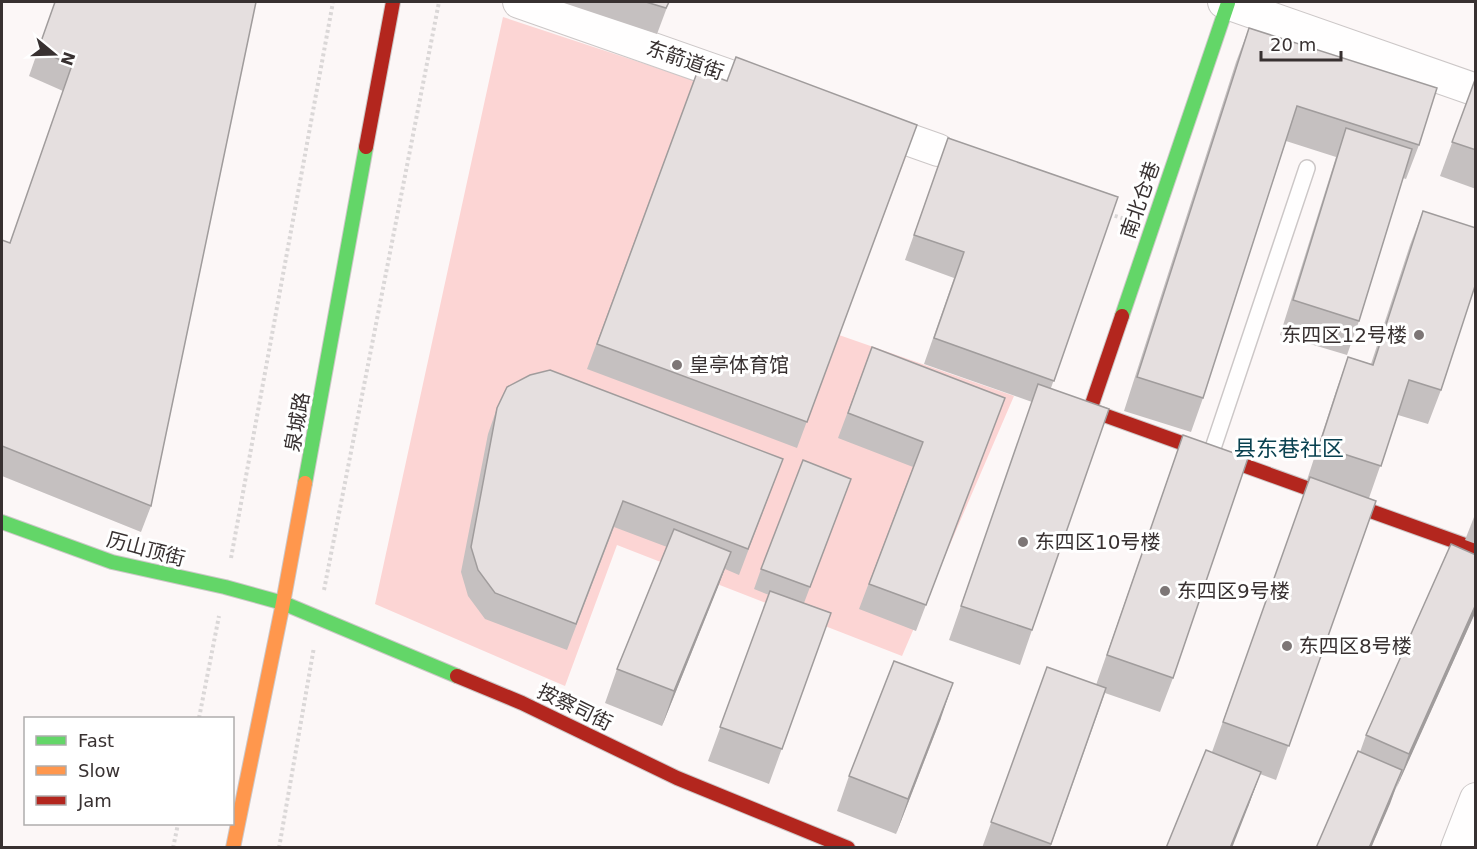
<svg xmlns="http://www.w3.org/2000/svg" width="1477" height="849" viewBox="0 0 1477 849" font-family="'DejaVu Sans','Noto Sans SC',sans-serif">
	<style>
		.grass { fill: #fcd5d4 }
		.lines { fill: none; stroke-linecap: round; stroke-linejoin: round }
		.lane-casing { stroke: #ccc7c7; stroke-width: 18 }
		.street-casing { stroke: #ccc7c7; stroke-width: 34 }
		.fast-casing { stroke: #ccc7c7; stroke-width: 16 }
		.slow-casing { stroke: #ccc7c7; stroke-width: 16 }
		.jam-casing { stroke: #ccc7c7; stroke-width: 16 }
		.path { stroke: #dad7d7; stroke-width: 4; stroke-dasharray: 3 3; stroke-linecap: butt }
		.lane { stroke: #fffefe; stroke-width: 15 }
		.street { stroke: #fffefe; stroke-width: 32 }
		.fast { stroke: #63d668; stroke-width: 14 }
		.slow { stroke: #ff974d; stroke-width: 14 }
		.jam { stroke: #b3261e; stroke-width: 14 }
		.wall { fill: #c5c0c0 }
		.shaded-wall { fill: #a09c9c }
		.building { fill: #e5dfdf; stroke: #a09c9c; stroke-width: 1.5 }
		.poi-dot { fill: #7d7676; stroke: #fff; stroke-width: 2 }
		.labels { text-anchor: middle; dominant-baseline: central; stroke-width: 6; stroke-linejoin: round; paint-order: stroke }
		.street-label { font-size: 20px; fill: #383131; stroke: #fff }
		.poi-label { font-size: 20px; fill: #383131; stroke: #fff; text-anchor: start }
		.quarter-label { font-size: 22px; fill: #094150; stroke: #fff }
	</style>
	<rect width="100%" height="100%" fill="#fcf7f7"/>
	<polygon class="grass" points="503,17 908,151 839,335 1014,396 902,656 617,545 565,686 375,604"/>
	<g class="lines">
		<g class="lane-casing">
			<polyline id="lane" points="1211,454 1307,168"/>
		</g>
		<g class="street-casing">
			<g id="street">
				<polyline points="519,2 770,90"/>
				<polyline points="1224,2 1476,90"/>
				<polyline points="870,126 938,150"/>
				<polyline points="1457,848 1476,799"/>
			</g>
		</g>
		<g class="fast-casing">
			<g id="fast">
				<polyline points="1122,316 1228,3"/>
				<polyline points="305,483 366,147"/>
				<polyline points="2,522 112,562 225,587 283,603 457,676"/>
			</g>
		</g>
		<g class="slow-casing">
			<polyline id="slow" points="233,848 283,603 305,483"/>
		</g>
		<g class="jam-casing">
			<g id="jam">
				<polyline points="366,147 393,2"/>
				<polyline points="1122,316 1090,410 1476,549"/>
				<polyline points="457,676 522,703 677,778 848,848"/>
			</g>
		</g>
		<g class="path">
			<polyline points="1109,214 1125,219"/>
			<polyline points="231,558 333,2"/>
			<polyline points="324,590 439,2"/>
			<polyline points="199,718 219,616"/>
			<polyline points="173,848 178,824"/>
			<polyline points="279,848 314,647"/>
		</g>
		<use href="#lane" class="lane"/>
		<use href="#street" class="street"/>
		<use href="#fast" class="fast"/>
		<use href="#slow" class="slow"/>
		<use href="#jam" class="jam"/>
	</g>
	<g class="wall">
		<polygon points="55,2 256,2 151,506 141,532 2,476 2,240 10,243 63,91 29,76"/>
		<polygon points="561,2 669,2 657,34"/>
		<polygon points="1249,28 1419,145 1406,179 1403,178 1359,321 1347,355 1280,335 1336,157 1286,141 1203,398 1191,432 1124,411 1236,62"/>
		<polygon points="698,70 727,81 917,125 797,448 587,369"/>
		<polygon points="1476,77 1476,189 1440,176"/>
		<polygon points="948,138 1118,197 1051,388 1032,630 1020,665 949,640 1032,402 924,364 954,278 905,260"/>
		<polygon points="1423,211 1441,390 1428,424 1398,415 1369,498 1376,501 1276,780 1260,774 1248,807 1212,752 1309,481 1307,480 1336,391 1348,357 1371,364 1410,245"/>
		<polygon points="872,347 995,423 916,631 859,609 913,467 838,438"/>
		<polygon points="497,408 783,459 739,575 725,569 662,726 605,703 617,669 667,547 614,527 567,650 485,619 468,596 461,572 488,434"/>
		<polygon points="1183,435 1173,678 1160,712 1105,693 1050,848 982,848 1047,667 1096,685"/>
		<polygon points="851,479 804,603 831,613 769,784 708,761 769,595 754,589 761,569"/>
		<polygon points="1476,512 1476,544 1465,540"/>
		<polygon points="1476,555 1476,611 1396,788 1371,848 1316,848 1360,752 1366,735"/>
		<polygon points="941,718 896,834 837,811 849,776"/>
	</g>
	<g class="shaded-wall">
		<polygon points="731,552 718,587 662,726 674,691"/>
		<polygon points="1476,604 1476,611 1396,789 1409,754"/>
		<polygon points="953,683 941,718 896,834 908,799"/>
		<polygon points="1402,770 1390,804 1371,848 1369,848"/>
		<polygon points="1261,772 1248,807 1232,848 1230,848"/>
	</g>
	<g class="building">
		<polygon points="55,2 256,2 151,506 2,446 2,240 10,243 72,65 38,50"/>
		<polygon points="646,2 669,2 666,8"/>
		<polygon points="1249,28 1437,88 1419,145 1297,106 1203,398 1137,377"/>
		<polygon points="736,57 917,125 807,422 597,344 698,70 727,81"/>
		<polygon points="1476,77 1476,150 1452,142"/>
		<polygon points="1346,128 1412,149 1359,321 1293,300"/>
		<polygon points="948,138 1118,197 1054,381 934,338 964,252 914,235"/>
		<polygon points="1423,211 1476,228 1476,283 1441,390 1409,380 1381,466 1319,446 1348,357 1373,365"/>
		<polygon points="872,347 1005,398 926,605 869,584 923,442 848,413"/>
		<polygon points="550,370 783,459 748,549 623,501 576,624 495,593 478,570 471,547 497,408 507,387 530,375"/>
		<polygon points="1038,384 1109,409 1032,630 961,606"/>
		<polygon points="1183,435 1248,458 1173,678 1107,655"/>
		<polygon points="803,460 851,479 810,587 761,569"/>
		<polygon points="1310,477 1376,501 1289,746 1223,722"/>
		<polygon points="674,529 731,552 674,691 617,669"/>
		<polygon points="1451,544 1476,555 1476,604 1409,754 1366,735"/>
		<polygon points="770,591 831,613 782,749 720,727"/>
		<polygon points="894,661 953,683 908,799 849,776"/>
		<polygon points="1047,667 1106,688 1051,844 991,822"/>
		<polygon points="1206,750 1261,772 1230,848 1166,848"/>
		<polygon points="1358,751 1402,770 1369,848 1316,848"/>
	</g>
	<g class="poi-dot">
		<circle cx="1419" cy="335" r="6"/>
		<circle cx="677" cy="365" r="6"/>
		<circle cx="1023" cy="542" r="6"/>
		<circle cx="1165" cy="591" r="6"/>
		<circle cx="1287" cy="646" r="6"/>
	</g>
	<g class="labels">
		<g class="street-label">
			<text transform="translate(685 60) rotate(19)">东箭道街</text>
			<text transform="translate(1140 200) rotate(-71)">南北仓巷</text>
			<text transform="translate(297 422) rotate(-80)">泉城路</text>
			<text transform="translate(146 549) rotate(15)">历山顶街</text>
			<text transform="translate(575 707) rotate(26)">按察司街</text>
		</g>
		<g class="poi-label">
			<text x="1407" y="335" text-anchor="end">东四区12号楼</text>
			<text x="689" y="365">皇亭体育馆</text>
			<text x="1035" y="542">东四区10号楼</text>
			<text x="1177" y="591">东四区9号楼</text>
			<text x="1299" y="646">东四区8号楼</text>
		</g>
		<g class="quarter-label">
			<text x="1289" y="448">县东巷社区</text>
		</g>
	</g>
	<rect width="1477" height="849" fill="none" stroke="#383131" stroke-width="6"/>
	<rect x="24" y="717" width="210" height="108" fill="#ffffff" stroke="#afadad" stroke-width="1.5"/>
	<rect x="36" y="736" width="30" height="9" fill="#63d668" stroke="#afadad" stroke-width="1.5"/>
	<text x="78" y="747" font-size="18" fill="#383131">Fast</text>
	<rect x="36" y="766" width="30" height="9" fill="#ff974d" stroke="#afadad" stroke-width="1.5"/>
	<text x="78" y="777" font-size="18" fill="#383131">Slow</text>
	<rect x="36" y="796" width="30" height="9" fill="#b3261e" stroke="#afadad" stroke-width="1.5"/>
	<text x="78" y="807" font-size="18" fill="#383131">Jam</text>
	<g transform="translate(54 54) rotate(109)" stroke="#ffffff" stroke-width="4.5" paint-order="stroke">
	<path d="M0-4.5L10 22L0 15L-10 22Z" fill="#383131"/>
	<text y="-9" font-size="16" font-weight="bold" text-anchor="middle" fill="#383131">N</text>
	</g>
	<path d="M1261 51v9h80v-9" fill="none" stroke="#383131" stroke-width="3"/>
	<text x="1270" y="51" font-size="18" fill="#383131" stroke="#ffffff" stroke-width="4.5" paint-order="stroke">20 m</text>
</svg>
